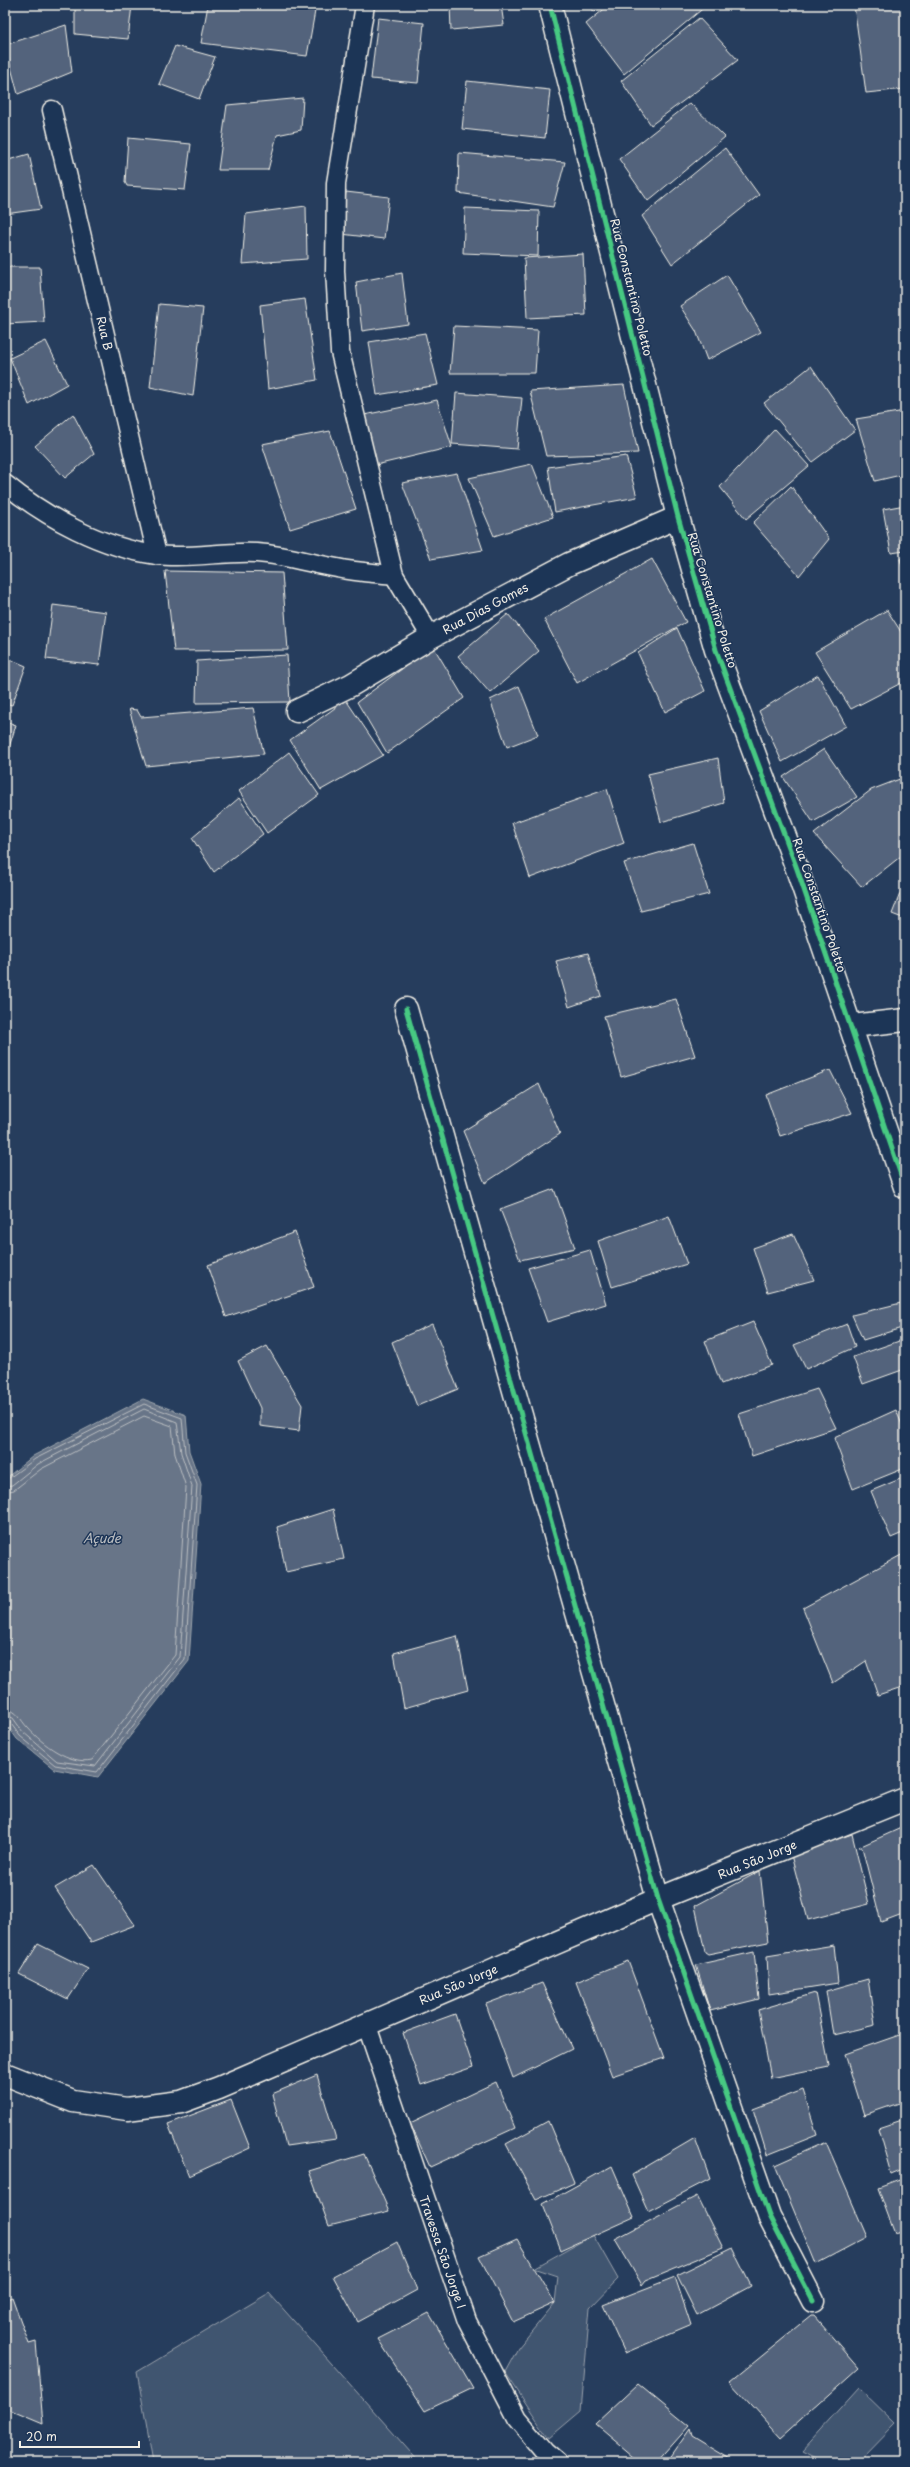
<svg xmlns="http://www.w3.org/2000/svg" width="910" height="2467" viewBox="0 0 910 2467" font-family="'Playpen Sans',sans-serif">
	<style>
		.green { fill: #40546f; stroke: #9aa2ac }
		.water { fill: #677588; stroke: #9fa7ae }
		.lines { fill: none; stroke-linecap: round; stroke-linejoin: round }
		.shore { stroke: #bcbfc2; stroke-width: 1 }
		.building { fill: #52647b; stroke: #f4f1e8 }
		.service-casing { stroke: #f4f1e8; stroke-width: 21 }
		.minor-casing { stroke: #f4f1e8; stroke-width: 25 }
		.tertiary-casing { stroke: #f4f1e8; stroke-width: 25 }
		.service { stroke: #1d3557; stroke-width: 18 }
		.minor { stroke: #1d3557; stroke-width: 22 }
		.tertiary { stroke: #1d3557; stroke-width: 22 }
		.cycleway-casing { stroke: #1d3557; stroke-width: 8 }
		.cycleway { stroke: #46c982; stroke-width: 5 }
		.labels { text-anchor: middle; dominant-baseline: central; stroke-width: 3; stroke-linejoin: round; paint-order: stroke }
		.street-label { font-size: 12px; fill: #f4f1e8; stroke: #1d3557 }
		.water-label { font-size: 13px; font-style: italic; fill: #bcbfc2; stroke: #1d3557 }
	</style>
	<rect width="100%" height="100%" fill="#263d5d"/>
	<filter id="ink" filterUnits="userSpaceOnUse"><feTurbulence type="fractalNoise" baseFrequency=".025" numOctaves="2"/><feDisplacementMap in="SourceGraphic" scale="8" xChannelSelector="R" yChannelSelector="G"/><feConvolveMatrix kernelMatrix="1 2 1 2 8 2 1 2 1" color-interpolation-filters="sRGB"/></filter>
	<g filter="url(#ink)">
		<g class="green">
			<polygon points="593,2235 618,2279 590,2308 581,2411 549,2438 505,2372 518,2348 555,2303 558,2276 534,2268"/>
			<polygon points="269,2293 419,2462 153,2462 137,2372"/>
			<polygon points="859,2388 896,2424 859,2462 823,2462 802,2451"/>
		</g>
		<polygon class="water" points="143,1399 186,1415 189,1451 201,1484 189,1661 98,1777 54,1769 17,1739 5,1722 5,1479 33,1456"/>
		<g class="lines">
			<g class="shore">
				<polyline points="5,1481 35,1459 144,1404 182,1418 185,1452 197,1485 185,1659 97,1772 55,1765 20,1736 9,1721 5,1720"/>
				<polyline points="5,1486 12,1485 38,1464 144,1409 177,1422 181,1453 192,1486 180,1657 95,1766 57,1761 23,1732 13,1718 5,1715"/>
				<path d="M 5,1492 L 14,1490 L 41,1469 L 144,1416 L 172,1426 L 175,1454 L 186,1487 L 175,1655 L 92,1760 C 70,1765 42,1744 28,1728 C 20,1720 18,1710 5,1709"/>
			</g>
		</g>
		<g class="building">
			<polygon points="75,5 132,5 128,39 75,34"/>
			<polygon points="208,5 290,5 315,11 307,56 201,43"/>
			<polygon points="450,5 501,5 504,25 451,30"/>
			<polygon points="590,5 602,5 594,12"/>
			<polygon points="609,5 707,5 624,74 586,24"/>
			<polygon points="854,5 905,5 905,89 866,93"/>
			<polygon points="378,18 424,23 418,83 371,79"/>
			<polygon points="699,18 738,60 651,125 621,81"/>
			<polygon points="66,25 72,72 18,94 5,45"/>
			<polygon points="175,46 215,57 199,99 159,84"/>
			<polygon points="467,81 550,90 545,138 462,129"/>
			<polygon points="303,98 301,130 277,135 268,170 218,170 227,105"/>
			<polygon points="690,103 725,137 648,201 619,159"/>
			<polygon points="128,138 191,144 185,190 127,186 125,182"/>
			<polygon points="725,148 759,195 672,264 642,216"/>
			<polygon points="459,153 565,162 553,207 458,193"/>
			<polygon points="29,154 41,209 5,214 5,161"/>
			<polygon points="346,192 389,197 384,239 341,234"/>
			<polygon points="306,206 307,259 242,264 246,214"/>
			<polygon points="465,208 539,211 538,256 463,253"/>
			<polygon points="583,254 586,315 527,318 524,258"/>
			<polygon points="5,267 40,267 44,322 5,324"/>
			<polygon points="402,273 408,324 362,331 356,282"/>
			<polygon points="727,275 761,332 707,360 696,331 680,306"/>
			<polygon points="305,299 317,380 268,389 260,305"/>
			<polygon points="159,304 203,308 193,396 150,387"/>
			<polygon points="454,326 538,330 535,373 450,373"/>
			<polygon points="425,333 438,385 377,395 369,342"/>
			<polygon points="46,341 67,384 29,405 10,358"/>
			<polygon points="811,366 855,430 812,462 764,403"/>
			<polygon points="624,385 638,453 546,456 530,391"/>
			<polygon points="456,393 522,398 517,449 452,444"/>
			<polygon points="437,400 452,447 376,465 364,415"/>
			<polygon points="905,411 905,474 875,481 856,419"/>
			<polygon points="73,414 94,454 65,478 35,446"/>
			<polygon points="775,429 809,466 746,519 720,487"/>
			<polygon points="330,431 356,509 290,529 262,444"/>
			<polygon points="626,456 637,497 555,512 548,467"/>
			<polygon points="532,464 553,517 494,536 469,478"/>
			<polygon points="457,473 483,550 431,559 402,483"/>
			<polygon points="791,486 829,539 799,576 753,523"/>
			<polygon points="905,505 905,551 891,553 883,509"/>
			<polygon points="905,557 905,576 900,559"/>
			<polygon points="652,559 686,622 577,683 544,619"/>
			<polygon points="165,571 282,573 288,650 174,651"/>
			<polygon points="53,605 106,612 99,665 46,659"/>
			<polygon points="887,610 905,638 905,681 851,709 815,652"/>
			<polygon points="508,614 539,651 490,693 458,656"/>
			<polygon points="677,628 705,691 665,712 638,653"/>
			<polygon points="433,646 464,698 387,753 357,702"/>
			<polygon points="287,655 290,702 196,703 197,661"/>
			<polygon points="5,657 26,666 12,705 5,703"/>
			<polygon points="818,675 846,726 782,762 759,711"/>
			<polygon points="519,686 538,735 507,747 490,700"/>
			<polygon points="346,700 383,755 321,790 290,740"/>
			<polygon points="253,708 264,754 146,766 129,709 137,710 141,717"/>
			<polygon points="5,721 16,725 5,760"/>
			<polygon points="824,749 857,797 813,822 783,777"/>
			<polygon points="289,752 319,795 267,833 239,791"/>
			<polygon points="718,758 724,803 661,822 648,774"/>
			<polygon points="905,777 905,853 862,887 814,834 871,790"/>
			<polygon points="607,789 624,843 530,878 512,823"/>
			<polygon points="239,798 263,834 214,872 192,838"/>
			<polygon points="693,843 709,894 641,911 624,863"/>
			<polygon points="905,881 905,919 892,914"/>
			<polygon points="588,953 601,996 569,1007 556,961"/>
			<polygon points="676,999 695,1056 621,1077 604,1016"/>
			<polygon points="830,1070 852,1113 780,1136 766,1095"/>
			<polygon points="539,1084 560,1134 485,1183 463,1131"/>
			<polygon points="554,1189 575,1248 520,1260 500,1209"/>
			<polygon points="669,1216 687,1264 612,1287 598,1241"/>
			<polygon points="295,1232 314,1287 226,1317 208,1265"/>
			<polygon points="793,1234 814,1280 768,1292 753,1248"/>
			<polygon points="590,1250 606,1304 547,1322 528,1268"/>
			<polygon points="901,1303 905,1313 905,1327 863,1340 852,1315"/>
			<polygon points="753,1322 772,1365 721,1384 705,1341"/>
			<polygon points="432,1324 458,1389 417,1406 392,1342"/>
			<polygon points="847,1324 855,1347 806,1369 794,1345"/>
			<polygon points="905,1339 905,1369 863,1384 853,1357"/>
			<polygon points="267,1346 302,1405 299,1431 260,1426 260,1408 238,1361"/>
			<polygon points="817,1389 836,1428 752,1456 739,1414"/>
			<polygon points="896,1410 905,1432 905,1468 853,1489 834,1438"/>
			<polygon points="905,1477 905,1532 891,1538 871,1491"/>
			<polygon points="333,1509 344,1559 286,1572 277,1527"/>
			<polygon points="905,1553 905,1686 878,1695 866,1661 833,1683 803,1608"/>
			<polygon points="457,1636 468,1690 404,1708 394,1653"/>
			<polygon points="901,1828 905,1839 905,1913 881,1922 862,1847 859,1847"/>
			<polygon points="852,1834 869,1904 808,1920 791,1855"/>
			<polygon points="94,1865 135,1925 91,1942 55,1888"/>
			<polygon points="760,1871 768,1942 708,1954 705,1952 695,1906"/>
			<polygon points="38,1944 88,1969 68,1999 19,1974"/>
			<polygon points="834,1945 838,1983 769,1994 767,1956"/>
			<polygon points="754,1952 759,1999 710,2011 696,1965"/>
			<polygon points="628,1961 664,2058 612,2076 576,1982"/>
			<polygon points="868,1979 875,2025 833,2035 826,1991"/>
			<polygon points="542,1983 572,2049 513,2078 486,2004"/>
			<polygon points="815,1993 829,2066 771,2078 758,2010"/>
			<polygon points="455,2014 473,2067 421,2085 403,2033"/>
			<polygon points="905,2033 905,2101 864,2115 845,2054"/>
			<polygon points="317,2075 336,2139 286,2146 272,2094"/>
			<polygon points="496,2082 515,2128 430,2167 410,2123"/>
			<polygon points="803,2090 817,2135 767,2155 753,2109"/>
			<polygon points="231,2100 250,2148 189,2176 168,2124"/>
			<polygon points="905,2119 905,2168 891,2174 878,2128"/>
			<polygon points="548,2121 574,2183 536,2200 506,2144"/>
			<polygon points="695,2138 710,2179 648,2211 632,2175"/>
			<polygon points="826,2142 867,2237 816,2264 775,2165"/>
			<polygon points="364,2154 389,2211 329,2226 309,2171"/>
			<polygon points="612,2166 634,2217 561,2250 543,2204"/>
			<polygon points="905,2178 905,2231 895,2234 878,2188"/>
			<polygon points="697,2196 723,2248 646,2280 642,2285 615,2239"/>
			<polygon points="517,2239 555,2303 513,2322 479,2256"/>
			<polygon points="397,2242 417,2290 358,2322 333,2276"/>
			<polygon points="732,2248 751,2286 697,2315 677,2275"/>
			<polygon points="675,2277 691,2325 625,2353 603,2305"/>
			<polygon points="12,2297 29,2344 36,2342 43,2424 5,2408 5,2300"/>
			<polygon points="429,2313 473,2388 425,2411 378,2339"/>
			<polygon points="811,2316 814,2316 859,2368 781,2438 730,2382"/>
			<polygon points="638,2384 689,2426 657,2462 640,2462 595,2424"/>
			<polygon points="690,2429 692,2436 735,2462 667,2462"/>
		</g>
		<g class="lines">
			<g class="service-casing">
				<g id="service">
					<polyline points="365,5 336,183 335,271 340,352 394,575 431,637"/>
					<polyline points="52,110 157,555"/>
					<path d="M 5,484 C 47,518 102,548 157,555 C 190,559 224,551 257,553 C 284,555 310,563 337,568 C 355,572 375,573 394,575"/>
					<polyline points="366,2023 467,2321 517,2418 545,2451 558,2462"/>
				</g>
			</g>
			<g class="minor-casing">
				<g id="minor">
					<polyline points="297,711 351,685 431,637 569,564 678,517"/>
					<polyline points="406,1009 658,1899 769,2216 813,2301"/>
					<polyline points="852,1026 905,1020"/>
				</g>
			</g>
			<g class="tertiary-casing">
				<g id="tertiary">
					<polyline points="550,5 678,517 716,650 797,869 905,1187"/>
					<polyline points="5,2074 73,2101 127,2109 181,2102 219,2088 658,1899 905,1799"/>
				</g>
			</g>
			<use href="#service" class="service"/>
			<use href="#minor" class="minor"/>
			<use href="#tertiary" class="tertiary"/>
			<g class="cycleway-casing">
				<g id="cycleway">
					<polyline points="550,5 678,517 716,650 797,869 905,1187"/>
					<polyline points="406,1009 658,1899 769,2216 813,2301"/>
				</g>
			</g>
			<use href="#cycleway" class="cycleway"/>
		</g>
	</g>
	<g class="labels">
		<g class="street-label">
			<text transform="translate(632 287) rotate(76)">Rua Constantino Poletto</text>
			<text transform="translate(105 333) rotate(77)">Rua B</text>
			<text transform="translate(713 600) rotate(73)">Rua Constantino Poletto</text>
			<text transform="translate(485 608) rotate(-28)">Rua Dias Gomes</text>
			<text transform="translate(820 905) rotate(71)">Rua Constantino Poletto</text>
			<text transform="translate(757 1859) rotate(-22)">Rua São Jorge</text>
			<text transform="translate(458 1984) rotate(-23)">Rua São Jorge</text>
			<text transform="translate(443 2252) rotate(71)">Travessa São Jorge I</text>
		</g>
		<g class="water-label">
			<text x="102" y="1537">Açude</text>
		</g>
	</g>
	<rect width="910" height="2467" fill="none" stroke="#1d3557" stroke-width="20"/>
	<rect x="10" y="10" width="890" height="2447" fill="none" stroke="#f4f1e8" stroke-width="1.5" filter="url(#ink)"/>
	<path d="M20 2441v6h119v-6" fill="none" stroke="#f4f1e8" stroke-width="2"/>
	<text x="26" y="2441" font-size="12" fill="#f4f1e8" stroke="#1d3557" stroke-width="3" paint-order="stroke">20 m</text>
</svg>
